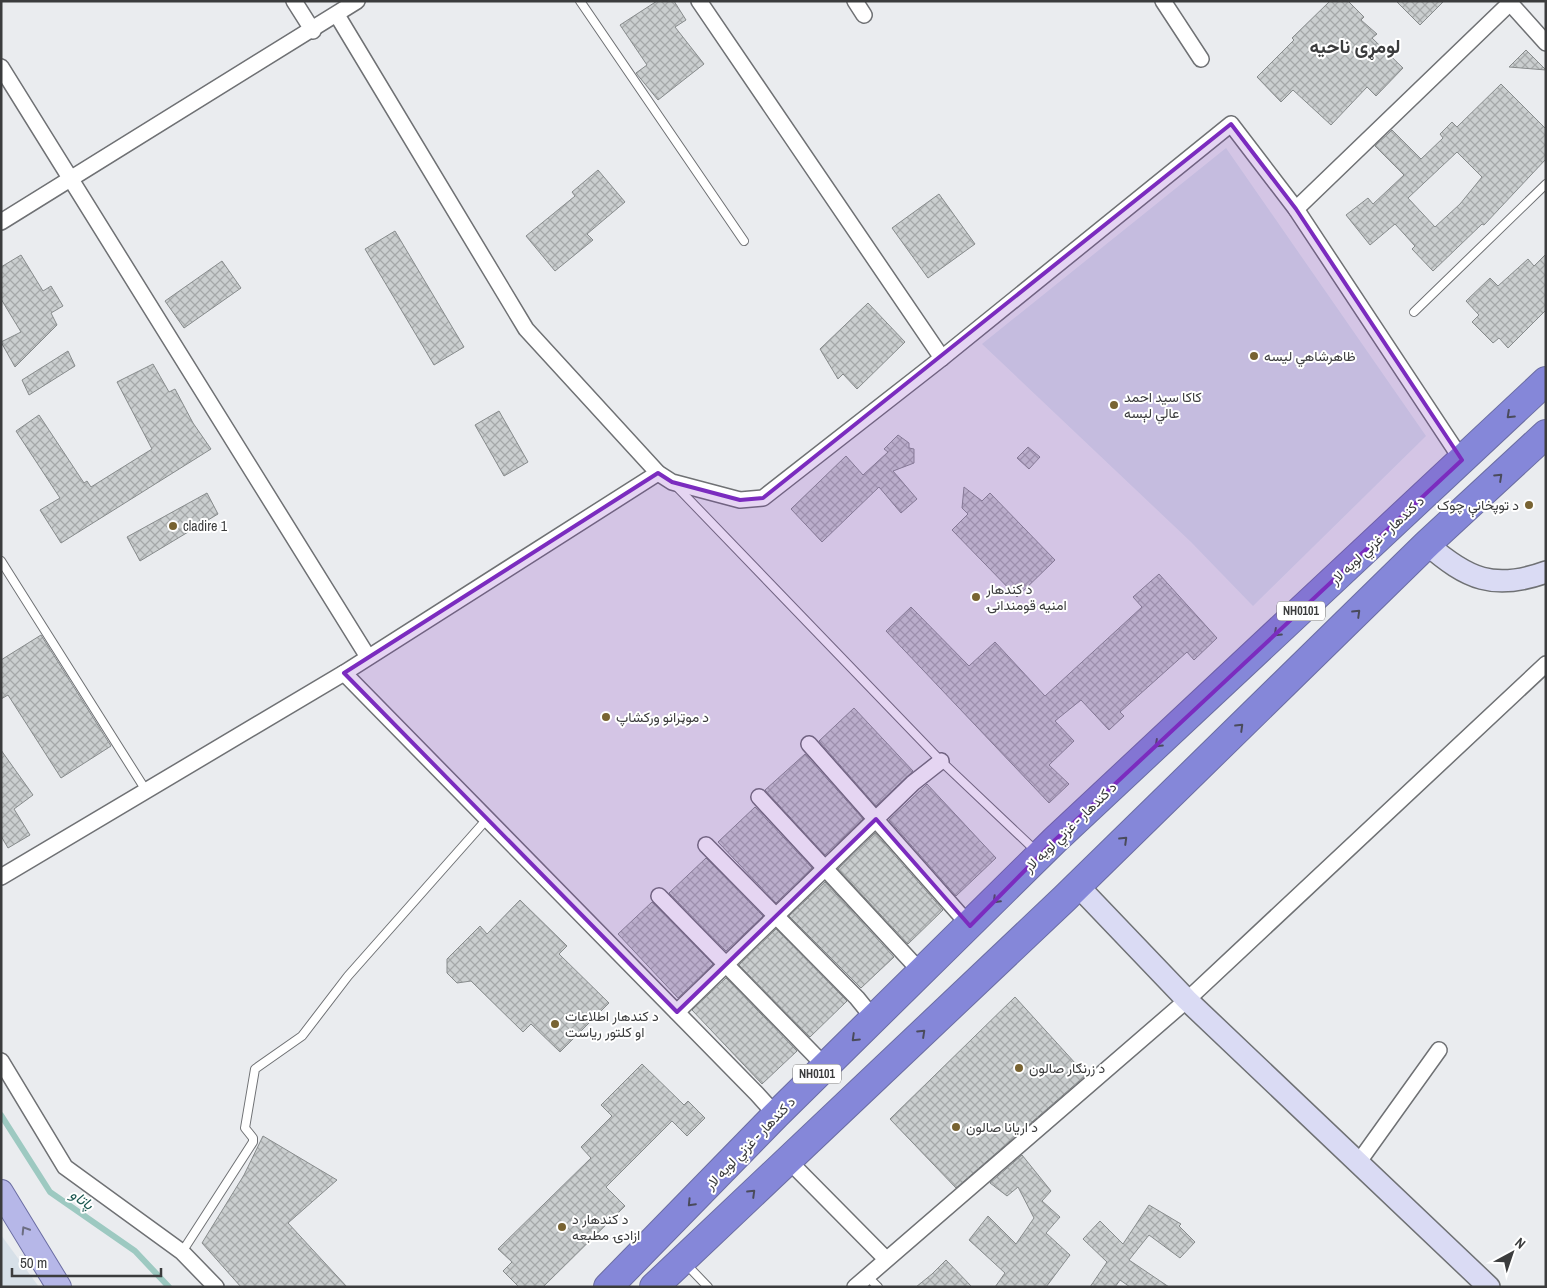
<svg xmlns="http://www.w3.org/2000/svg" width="1547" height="1288" viewBox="0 0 1547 1288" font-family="'Archivo Narrow',Vazirmatn,sans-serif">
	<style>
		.built { fill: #d7e0e8 }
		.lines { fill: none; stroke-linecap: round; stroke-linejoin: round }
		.stream { stroke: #9dc9c1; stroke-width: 6 }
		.building { fill: url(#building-cross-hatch); stroke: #878b8c; fill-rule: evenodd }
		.lane-casing { stroke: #6f7174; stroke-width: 10 }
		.street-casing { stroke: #6f7174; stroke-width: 18 }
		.secondary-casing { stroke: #6f7174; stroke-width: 24 }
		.primary-casing { stroke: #6b6da2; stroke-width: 26 }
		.highway-casing { stroke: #6b6da2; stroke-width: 30 }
		.lane { stroke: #fff; stroke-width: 8 }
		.street { stroke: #fff; stroke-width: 15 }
		.secondary { stroke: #dadbf4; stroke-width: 21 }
		.primary { stroke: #b6b7e8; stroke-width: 24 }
		.highway { stroke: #8587d9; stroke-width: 28 }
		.oneway { stroke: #4a4b5c }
		.oneway2 { stroke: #6c6d81 }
		.marked { fill: #7b2cbf; fill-opacity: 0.2; stroke: #7b2cbf; stroke-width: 4; stroke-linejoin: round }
		.poi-dot { fill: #786332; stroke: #fff; stroke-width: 2 }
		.labels { text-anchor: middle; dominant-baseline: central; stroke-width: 4; stroke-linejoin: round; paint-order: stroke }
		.shield { fill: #fff; stroke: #767677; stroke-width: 1 }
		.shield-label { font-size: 12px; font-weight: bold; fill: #3b3c3d }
		.poi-label { font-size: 14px; fill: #3b3c3d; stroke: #fff; text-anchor: start }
		.street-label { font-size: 14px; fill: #3b3c3d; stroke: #fff }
		.water-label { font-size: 15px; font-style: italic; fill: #19564f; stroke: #fff }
		.district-label { font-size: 19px; font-weight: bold; fill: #3b3c3d; stroke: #fff }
	</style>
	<defs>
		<pattern id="building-cross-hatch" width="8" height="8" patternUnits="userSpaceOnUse" patternTransform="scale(1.25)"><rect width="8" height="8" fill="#cacecf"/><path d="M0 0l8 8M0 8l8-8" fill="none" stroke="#a5a8a9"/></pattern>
	</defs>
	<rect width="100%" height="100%" fill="#eaecef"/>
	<g class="built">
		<polygon points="1226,148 1426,436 1253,606 1191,542 982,344"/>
		<polygon points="1,1235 39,1287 1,1287"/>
	</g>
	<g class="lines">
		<polyline class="stream" points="1,1115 50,1192 135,1251 169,1287"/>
	</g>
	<g class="building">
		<polygon points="657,1 674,1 686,20 675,27 704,64 658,100 636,73 647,65 620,25"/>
		<polygon points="1330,1 1348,1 1364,17 1361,20 1377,34 1372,38 1403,68 1376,96 1367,87 1331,125 1293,90 1281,102 1257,77 1294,40 1292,38"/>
		<polygon points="1396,1 1444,1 1420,25"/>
		<polygon points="1526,50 1546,70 1509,67"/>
		<path d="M 1501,84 L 1546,129 L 1546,159 L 1484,225 L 1482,224 L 1433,271 L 1412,249 L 1415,246 L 1395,224 L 1370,245 L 1346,215 L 1368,198 L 1373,204 L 1404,175 L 1375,146 L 1392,130 L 1421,159 L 1443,138 L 1440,134 L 1452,122 L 1457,127 ZM 1457,152 L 1482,177 L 1460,204 L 1435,227 L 1408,198 Z"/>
		<polygon points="598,170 625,202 587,234 593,240 555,271 526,236 575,196 572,192"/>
		<polygon points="939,194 975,244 928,278 892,228"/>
		<polygon points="395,231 464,347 434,365 365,249"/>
		<polygon points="1546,254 1546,310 1508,348 1499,338 1493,343 1472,322 1479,315 1466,301 1490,278 1498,286 1528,259 1534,266"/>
		<polygon points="21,255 43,291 51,286 63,306 51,313 57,325 15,367 1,342 21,332 1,299 1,267"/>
		<polygon points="222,261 241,288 184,328 165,301"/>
		<polygon points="868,303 905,342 857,389 843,374 838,379 820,349"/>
		<polygon points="68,351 75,366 29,395 22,380"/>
		<polygon points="153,364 169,392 175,389 193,423 211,449 61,543 40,510 60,498 16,431 39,415 84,483 87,481 91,487 152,449 117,382"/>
		<polygon points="499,411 528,462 504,476 475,425"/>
		<polygon points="898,435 909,443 909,448 914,449 914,463 893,471 917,499 901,513 879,487 822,542 791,509 846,456 863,475 888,452 884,449"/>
		<polygon points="1028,447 1040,457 1029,469 1017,458"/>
		<polygon points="964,487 982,501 990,493 1055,560 1017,597 952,530 968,514 962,508"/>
		<polygon points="207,493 218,514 140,561 127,537"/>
		<polygon points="1159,574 1217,638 1194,660 1187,652 1120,712 1124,716 1109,730 1081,700 1055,721 1074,741 1049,765 1069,784 1049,803 886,631 911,607 969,666 995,642 1045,696 1142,607 1133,597"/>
		<polygon points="41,635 111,746 61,778 8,695 1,699 1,660"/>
		<polygon points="854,708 913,771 876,806 819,741"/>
		<polygon points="1,750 33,795 14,809 30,835 8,848 1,836"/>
		<polygon points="805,754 863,819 825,855 765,790"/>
		<polygon points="927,784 996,858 956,896 889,820"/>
		<polygon points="755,807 812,868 776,903 718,842"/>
		<polygon points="875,833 943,910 908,944 838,869"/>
		<polygon points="706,858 763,916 726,951 669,893"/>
		<polygon points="825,882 894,957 861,988 789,916"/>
		<polygon points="520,900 567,946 559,954 609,1003 560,1052 531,1024 523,1032 471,981 457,983 447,973 447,959 480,926 487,934"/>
		<polygon points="652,902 713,964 678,998 618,934"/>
		<polygon points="776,929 847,1001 810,1037 739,965"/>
		<polygon points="726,978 797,1051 762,1084 692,1010"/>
		<polygon points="1015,997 1086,1075 956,1188 890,1119"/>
		<polygon points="642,1064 684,1105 688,1101 705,1118 687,1136 672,1121 606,1187 625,1206 543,1287 519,1287 503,1271 512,1262 498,1249 591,1158 581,1147 612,1116 601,1105"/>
		<polygon points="263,1136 337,1180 288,1223 347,1287 241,1287 202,1243 244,1175"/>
		<polygon points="1022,1155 1051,1191 1042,1201 1060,1217 1046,1233 1070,1255 1046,1287 995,1287 1005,1273 969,1240 988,1216 1016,1244 1034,1218 1018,1187 1007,1196 990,1183"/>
		<polygon points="1149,1205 1181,1224 1179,1226 1195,1242 1180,1258 1149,1235 1129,1260 1169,1287 1130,1287 1120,1280 1115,1287 1090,1287 1107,1262 1083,1239 1100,1221 1123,1244"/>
		<polygon points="946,1260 972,1287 916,1287 932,1274"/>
	</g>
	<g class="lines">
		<g class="lane-casing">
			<g id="lane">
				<polyline points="580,1 744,241"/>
				<polyline points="1414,312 1546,184"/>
				<polyline points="677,487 941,761 1037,852"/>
				<polyline points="1,561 147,792"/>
				<polyline points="182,1252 253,1142 253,1138 245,1128 255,1069 302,1036 348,976 487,819"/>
				<polyline points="685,1263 708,1287"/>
				<polyline points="867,1276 878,1287"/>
			</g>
		</g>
		<g class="street-casing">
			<g id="street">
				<polyline points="294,1 313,31"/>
				<polyline points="699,1 942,358"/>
				<polyline points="855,1 864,15"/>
				<polyline points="1163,1 1201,59"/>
				<polyline points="1510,3 1546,43"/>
				<polyline points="337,15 526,329 658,473 672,482 740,500 763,498 942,358 1231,124 1296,209 1462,460"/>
				<polyline points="1,67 368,657"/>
				<polyline points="1296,209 1512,1"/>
				<polyline points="1,222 357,1"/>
				<polyline points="344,673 757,1094 776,1115"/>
				<polyline points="809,744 970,926"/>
				<polyline points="759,797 922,973"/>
				<polyline points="706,845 857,998 874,1019"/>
				<polyline points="1,877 344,673 658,473"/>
				<polyline points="659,896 825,1066"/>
				<polyline points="677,1012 913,783 941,761"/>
				<polyline points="1,1061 65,1167 182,1252 216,1287"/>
				<polyline points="787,1159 886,1259"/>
				<polyline points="1358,1163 1439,1050"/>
				<polyline points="855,1287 1187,1000 1546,664"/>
			</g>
		</g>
		<g class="secondary-casing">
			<g id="secondary">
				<path d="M 1427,544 C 1467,579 1494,591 1546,572"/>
				<polyline points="1078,886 1187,1000 1489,1287"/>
			</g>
		</g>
		<g class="primary-casing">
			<polyline id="primary" points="1,1192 59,1287"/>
		</g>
		<g class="highway-casing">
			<g id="highway">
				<polyline points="608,1287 776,1115 1055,840 1546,381"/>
				<polyline points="654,1287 1065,898 1427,544 1546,434"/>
			</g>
		</g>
		<use href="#lane" class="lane"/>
		<use href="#street" class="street"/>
		<use href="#secondary" class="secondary"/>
		<use href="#primary" class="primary"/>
		<use href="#highway" class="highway"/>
	</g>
	<defs><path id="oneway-chevron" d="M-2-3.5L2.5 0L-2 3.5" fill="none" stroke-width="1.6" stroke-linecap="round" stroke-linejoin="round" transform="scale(1.25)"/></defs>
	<g class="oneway">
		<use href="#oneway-chevron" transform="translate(1510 415) rotate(137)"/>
		<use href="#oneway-chevron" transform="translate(1499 477) rotate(-43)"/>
		<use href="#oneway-chevron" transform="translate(1357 613) rotate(-44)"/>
		<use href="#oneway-chevron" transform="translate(1277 633) rotate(137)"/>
		<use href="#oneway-chevron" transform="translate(1240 727) rotate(-44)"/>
		<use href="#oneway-chevron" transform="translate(1158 744) rotate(137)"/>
		<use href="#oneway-chevron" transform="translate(1124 840) rotate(-44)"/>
		<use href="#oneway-chevron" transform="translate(996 900) rotate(135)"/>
		<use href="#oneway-chevron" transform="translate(922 1033) rotate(-43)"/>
		<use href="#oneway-chevron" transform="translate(855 1038) rotate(136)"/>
		<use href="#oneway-chevron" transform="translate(752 1193) rotate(-44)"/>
		<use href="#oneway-chevron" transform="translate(691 1203) rotate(134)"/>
	</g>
	<use class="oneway2" href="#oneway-chevron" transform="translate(25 1230) rotate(-122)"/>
	<path class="marked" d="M 1231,124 L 1296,209 L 1462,460 L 1055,840 L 970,926 L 876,819 L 677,1012 L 344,673 L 658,473 L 672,482 L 740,500 L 763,498 Z"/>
	<g class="poi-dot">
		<circle cx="1254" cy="356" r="5"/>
		<circle cx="1114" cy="405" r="5"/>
		<circle cx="1529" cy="505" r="5"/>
		<circle cx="173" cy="526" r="5"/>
		<circle cx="976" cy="597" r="5"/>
		<circle cx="606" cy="717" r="5"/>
		<circle cx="555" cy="1024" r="5"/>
		<circle cx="1019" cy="1068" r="5"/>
		<circle cx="956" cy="1127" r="5"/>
		<circle cx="562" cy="1227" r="5"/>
	</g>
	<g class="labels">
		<g class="shield">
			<rect x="1277" y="601.5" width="48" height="19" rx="4"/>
			<rect x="793" y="1064.5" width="48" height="19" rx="4"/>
		</g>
		<g class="shield-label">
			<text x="1301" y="611">NH0101</text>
			<text x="817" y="1074">NH0101</text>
		</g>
		<g class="poi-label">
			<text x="1264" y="356">ظاهرشاهي لیسه</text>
			<text x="1124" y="397">کاکا سید احمد<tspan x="1124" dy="16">عالي لېسه</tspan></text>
			<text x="1519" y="505" text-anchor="end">د توپخانې چوک</text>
			<text x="183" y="526">cladire 1</text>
			<text x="986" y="589">د کندهار<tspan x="986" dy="16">امنيه قومندانۍ</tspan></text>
			<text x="616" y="717">د موټرانو ورکشاپ</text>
			<text x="565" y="1016">د کندهار اطلاعات<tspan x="565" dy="16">او کلتور رياست</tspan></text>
			<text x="1029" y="1068">د زرنګار صالون</text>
			<text x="966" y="1127">د اریانا صالون</text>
			<text x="572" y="1219">د کندهار د<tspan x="572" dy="16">ازادۍ مطبعه</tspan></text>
		</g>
		<g class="street-label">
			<text transform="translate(1377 540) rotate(-43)">د کندهار - غزني لويه لار</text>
			<text transform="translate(1070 827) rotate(-44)">د کندهار - غزني لويه لار</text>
			<text transform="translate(750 1143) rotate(-46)">د کندهار - غزني لويه لار</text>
		</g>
		<g class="water-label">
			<text transform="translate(82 1199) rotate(35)">پاتاو</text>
		</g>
		<g class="district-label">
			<text x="1355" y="46">لومړی ناحیه</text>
		</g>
	</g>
	<rect width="1547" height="1288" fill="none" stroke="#3b3c3d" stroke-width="5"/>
	<g transform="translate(1512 1253) rotate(40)" stroke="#ffffff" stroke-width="4" paint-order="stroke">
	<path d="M0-4L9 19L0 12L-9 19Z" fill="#3b3c3d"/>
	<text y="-8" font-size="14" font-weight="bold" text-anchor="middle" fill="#3b3c3d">N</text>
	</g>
	<path d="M12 1268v8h149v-8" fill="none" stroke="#3b3c3d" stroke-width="2.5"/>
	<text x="20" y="1268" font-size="15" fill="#3b3c3d" stroke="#ffffff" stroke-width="4" paint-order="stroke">50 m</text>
</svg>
